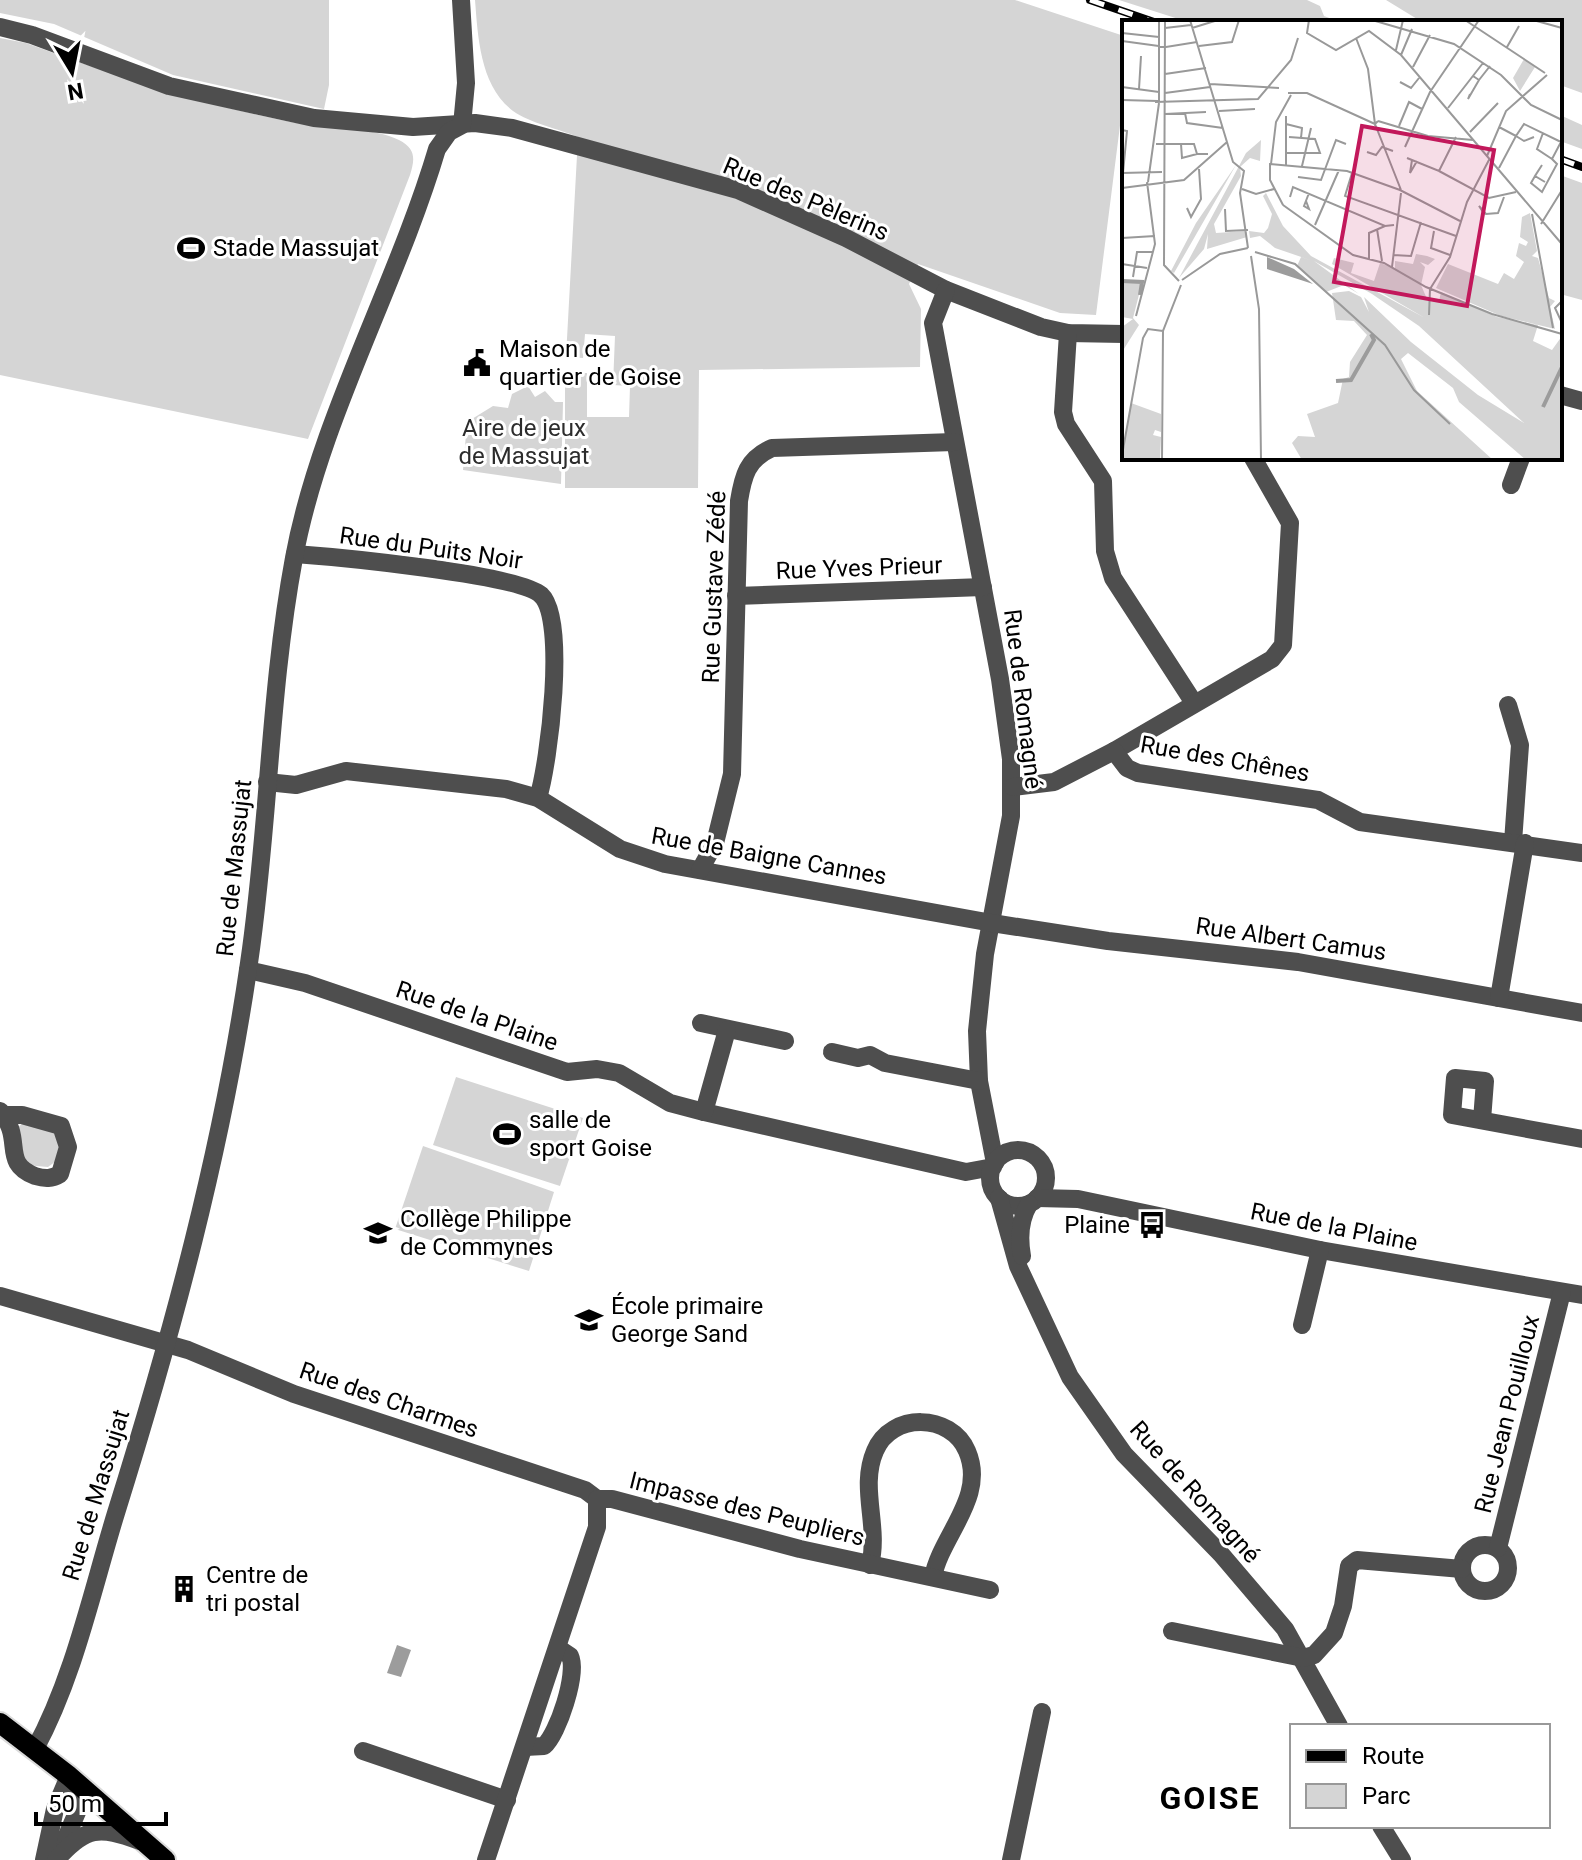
<svg xmlns="http://www.w3.org/2000/svg" width="1582" height="1860" viewBox="0 0 1582 1860" font-family="Roboto,sans-serif">
	<style>
		.green { fill: #d5d5d5 }
		.water { fill: #9c9c9c }
		.lines { fill: none; stroke-linecap: round; stroke-linejoin: round }
		.major-casing { stroke: #dbdbdb; stroke-width: 24 }
		.minor { stroke: #4e4e4e; stroke-width: 18 }
		.major { stroke: #000; stroke-width: 20 }
		.rail-casing { stroke: #000; stroke-width: 8 }
		.rail { stroke: #fff; stroke-width: 5; stroke-dasharray: 15; stroke-linecap: butt }
		.labels { text-anchor: middle; dominant-baseline: central; stroke-width: 6; stroke-linejoin: round; paint-order: stroke }
		.street-label { font-size: 24px; fill: #000; stroke: #fff }
		.poi-label { font-size: 24px; fill: #000; stroke: #fff; text-anchor: start }
		.park-label { font-size: 24px; fill: #2c2c2c; stroke: #fff }
		.district-label { font-size: 32px; font-weight: bold; letter-spacing: 2px; fill: #000; stroke: #fff }
		.inset-river { fill: none; stroke: #9c9c9c; stroke-width: 4 }
		.inset-road { fill: none; stroke: #999; stroke-width: 2 }
		.view { fill: #c2185b; fill-opacity: 0.15; stroke: #c2185b; stroke-width: 4 }
		.inset-edge { fill: none; stroke: #000; stroke-width: 4 }
	</style>
	<rect width="100%" height="100%" fill="#fff"/>
	<g class="green">
		<polygon points="0,0 329,0 329,85 324,109 173,75 54,24 0,13"/>
		<path d="M 475,0 L 1015,0 L 1124,36 L 1124,94 L 1096,315 L 1060,313 L 918,264 L 909,284 L 921,309 L 920,367 L 699,370 L 698,488 L 565,488 L 565,373 L 587,373 L 587,417 L 629,417 L 630,386 L 613,385 L 615,336 L 585,334 L 583,358 L 566,357 L 578,137 C 559,129 530,123 513,111 C 480,86 478,37 475,0 Z"/>
		<polygon points="1119,0 1307,0 1320,6 1324,16 1340,22 1188,22"/>
		<polygon points="1386,0 1582,0 1582,93 1560,85 1560,22 1422,22"/>
		<path d="M 0,38 L 26,43 C 113,75 199,104 291,122 C 318,127 377,128 399,140 C 416,149 415,159 410,175 L 308,439 L 0,375 Z"/>
		<polygon points="1560,115 1582,125 1582,149 1560,141"/>
		<polygon points="1560,175 1582,183 1582,300 1560,294"/>
		<polygon points="528,386 535,397 545,391 555,402 563,402 561,484 463,470 467,422 493,406 508,408 512,394"/>
		<polygon points="456,1077 583,1118 560,1186 433,1145"/>
		<polygon points="23,1123 54,1129 62,1147 56,1161 48,1167 25,1165 17,1128"/>
		<polygon points="423,1146 554,1192 529,1271 395,1229"/>
	</g>
	<polygon class="water" points="397,1645 411,1650 401,1677 387,1673"/>
	<g class="lines">
		<g class="major-casing">
			<polyline id="major" points="0,1723 69,1776 165,1860"/>
		</g>
		<g class="minor">
			<polyline points="0,27 32,35 169,86 314,118 413,127 475,123 512,128 738,190 846,238 946,290 1041,327 1068,333 1124,334"/>
			<polyline points="946,290 933,323 1000,679 1011,759 1011,816 985,954 977,1031 979,1081 995,1163"/>
			<polyline points="1068,333 1063,412 1066,424 1103,481 1105,551 1113,578 1194,703"/>
			<polyline points="1560,395 1582,401"/>
			<polyline points="1511,485 1521,458"/>
			<path d="M 295,554 C 336,557 518,574 541,595 C 567,619 549,763 538,798"/>
			<polyline points="736,596 983,587"/>
			<polyline points="1508,705 1520,745 1513,842"/>
			<polyline points="1114,751 1272,659 1283,645 1290,523 1253,458"/>
			<polyline points="267,782 296,785 346,771 506,789 538,798 620,849 665,864 992,923 1108,941 1298,962 1582,1013"/>
			<polyline points="1013,787 1054,782 1114,751 1127,768 1138,773 1318,800 1360,822 1582,853"/>
			<path d="M 700,870 L 715,843 L 732,774 L 739,501 C 743,476 747,459 772,448 L 954,442"/>
			<polyline points="248,970 305,983 567,1072 597,1069 619,1073 670,1103 704,1112 966,1172 993,1167"/>
			<polyline points="1499,998 1525,843"/>
			<polyline points="701,1023 785,1041"/>
			<polyline points="832,1052 858,1058 870,1055 885,1063 979,1081"/>
			<path d="M 0,1111 C 25,1140 0,1162 35,1176 C 45,1179 52,1179 60,1174 L 68,1147 L 61,1126 L 22,1115 L 4,1115"/>
			<polyline points="704,1112 727,1030"/>
			<polyline points="1482,1120 1485,1081 1455,1078 1452,1115 1582,1139"/>
			<circle cx="1018" cy="1178" r="28"/>
			<polyline points="999,1198 1018,1266 1070,1377 1124,1454 1221,1554 1285,1629 1339,1726"/>
			<polyline points="1037,1198 1078,1199 1320,1250 1582,1295"/>
			<path d="M 1022,1256 C 1019,1239 1020,1219 1029,1204"/>
			<polyline points="0,1296 188,1350 294,1394 585,1490 597,1499"/>
			<polyline points="1302,1325 1320,1250"/>
			<circle cx="1485" cy="1568" r="23"/>
			<polyline points="1498,1548 1562,1292"/>
			<path d="M 870,1565 C 880,1526 859,1488 875,1451 C 891,1412 951,1413 967,1451 C 987,1497 941,1535 933,1577"/>
			<polyline points="1172,1631 1303,1658 1314,1655 1334,1633 1343,1606 1349,1566 1357,1560 1462,1569"/>
			<path d="M 525,1747 L 544,1746 C 558,1734 578,1673 570,1656 L 558,1648"/>
			<path d="M 35,1749 C 74,1677 92,1591 116,1513 C 172,1334 222,1150 249,963 C 269,829 269,692 294,558 C 319,421 397,284 437,149 L 449,132 L 462,125 L 466,83 L 461,0"/>
			<polyline points="363,1751 507,1800"/>
			<polyline points="1381,1826 1402,1860"/>
			<polyline points="62,1847 78,1810 78,1784"/>
			<polyline points="44,1860 55,1809 69,1776"/>
			<path d="M 56,1860 C 86,1826 99,1826 140,1841"/>
			<polyline points="486,1860 597,1527 597,1499 612,1499 800,1549 990,1590"/>
			<polyline points="1011,1860 1042,1712"/>
		</g>
		<use href="#major" class="major"/>
		<g class="rail-casing">
			<g id="rail">
				<polyline points="1090,0 1154,22"/>
				<polyline points="1560,159 1582,167"/>
			</g>
		</g>
		<use href="#rail" class="rail"/>
	</g>
	<defs>
		<g id="stadium-bare" transform="scale(2.16)"><path d="M0-5a6.5 5 0 1 0 0 10a6.5 5 0 1 0 0-10ZM-3.5-1.8h7v3.6h-7Z" fill="#000" stroke="#fff" stroke-width="2.5" paint-order="stroke"/></g>
		<g id="civic-bare" transform="scale(2.16)"><path d="M-.6-6.5H3V-4.5H.6V-3L4-1V1h2V6H-6V1h2V-1L-.6-3ZM-1.2 2.5V6h2.4V2.5Z" fill="#000" stroke="#fff" stroke-width="2.5" paint-order="stroke"/></g>
		<g id="bus-bare" transform="scale(2.16)"><path d="M-5-6H5V4H4V6H2V4H-2V6H-4V4H-5ZM-3.5-4V0h7V-4ZM-3.5 1.2v1.5H-2V1.2ZM2 1.2v1.5H3.5V1.2Z" fill="#000" stroke="#fff" stroke-width="2.5" paint-order="stroke"/></g>
		<g id="school-bare" transform="scale(2.16)"><path d="M0-5L7-2L0 1L-7-2ZM-4 1L0 2.5L4 1V4Q0 6-4 4Z" fill="#000" stroke="#fff" stroke-width="2.5" paint-order="stroke"/></g>
		<g id="building-bare" transform="scale(2.16)"><path d="M-4-6H4V6H1V3H-1V6H-4ZM-2.5-4.3h1.7v1.8h-1.7ZM.8-4.3h1.7v1.8H.8ZM-2.5-1h1.7V.8h-1.7ZM.8-1h1.7V.8H.8Z" fill="#000" stroke="#fff" stroke-width="2.5" paint-order="stroke"/></g>
	</defs>
	<g fill-rule="evenodd">
		<use href="#stadium-bare" x="191" y="248"/>
		<use href="#civic-bare" x="477" y="363"/>
		<use href="#stadium-bare" x="507" y="1134"/>
		<use href="#bus-bare" x="1152" y="1225"/>
		<use href="#school-bare" x="378" y="1233"/>
		<use href="#school-bare" x="589" y="1320"/>
		<use href="#building-bare" x="184" y="1589"/>
	</g>
	<g class="labels">
		<g class="street-label">
			<text transform="translate(806 199) rotate(23)">Rue des Pèlerins</text>
			<text transform="translate(431 548) rotate(8)">Rue du Puits Noir</text>
			<text transform="translate(859 568) rotate(-2)">Rue Yves Prieur</text>
			<text transform="translate(714 587) rotate(-88)">Rue Gustave Zédé</text>
			<text transform="translate(1023 699) rotate(83)">Rue de Romagné</text>
			<text transform="translate(1225 759) rotate(10)">Rue des Chênes</text>
			<text transform="translate(769 856) rotate(10)">Rue de Baigne Cannes</text>
			<text transform="translate(234 868) rotate(-84)">Rue de Massujat</text>
			<text transform="translate(1291 939) rotate(8)">Rue Albert Camus</text>
			<text transform="translate(477 1016) rotate(19)">Rue de la Plaine</text>
			<text transform="translate(1334 1227) rotate(11)">Rue de la Plaine</text>
			<text transform="translate(389 1400) rotate(19)">Rue des Charmes</text>
			<text transform="translate(1507 1414) rotate(-76)">Rue Jean Pouilloux</text>
			<text transform="translate(1195 1492) rotate(48)">Rue de Romagné</text>
			<text transform="translate(96 1495) rotate(-73)">Rue de Massujat</text>
			<text transform="translate(747 1509) rotate(14)">Impasse des Peupliers</text>
		</g>
		<g class="poi-label">
			<text x="213" y="248">Stade Massujat</text>
			<text x="499" y="349">Maison de<tspan x="499" dy="28">quartier de Goise</tspan></text>
			<text x="529" y="1120">salle de<tspan x="529" dy="28">sport Goise</tspan></text>
			<text x="400" y="1219">Collège Philippe<tspan x="400" dy="28">de Commynes</tspan></text>
			<text x="1130" y="1225" text-anchor="end">Plaine</text>
			<text x="611" y="1306">École primaire<tspan x="611" dy="28">George Sand</tspan></text>
			<text x="206" y="1575">Centre de<tspan x="206" dy="28">tri postal</tspan></text>
		</g>
		<g class="park-label">
			<text x="524" y="428">Aire de jeux<tspan x="524" dy="28">de Massujat</tspan></text>
		</g>
		<g class="district-label">
			<text x="1210" y="1798">GOISE</text>
		</g>
	</g>
	<g transform="translate(1122 20)">
		<rect width="440" height="440" fill="#fff"/>
		<path d="M 402,39 L 413,47 L 398,71 L 391,58 ZM 139,120 L 138,141 L 128,138 L 118,147 L 119,156 L 92,204 L 94,213 L 124,211 L 125,217 L 85,229 L 86,214 L 82,229 L 57,258 L 124,133 ZM 114,145 L 52,253 L 49,251 L 74,203 ZM 144,173 L 161,206 L 189,236 L 303,298 L 210,244 L 212,238 L 232,243 L 229,253 L 252,261 L 258,243 L 273,248 L 273,241 L 291,244 L 294,234 L 305,236 L 313,239 L 306,245 L 298,242 L 303,247 L 299,265 L 305,279 L 317,281 L 319,272 L 375,297 L 416,305 L 411,321 L 430,330 L 440,316 L 440,440 L 404,440 L 337,382 L 331,368 L 286,333 L 279,339 L 295,371 L 371,440 L 180,440 L 170,423 L 176,416 L 193,417 L 185,394 L 216,383 L 221,359 L 227,357 L 228,342 L 245,315 L 232,301 L 214,300 L 210,273 L 227,271 L 239,277 L 247,292 L 242,277 L 289,322 L 356,375 L 402,403 L 297,306 L 250,274 L 192,241 L 237,274 L 222,265 L 204,272 L 175,246 L 179,237 L 191,241 L 153,228 L 138,216 L 128,218 L 127,211 L 142,213 L 146,208 L 150,194 L 141,176 ZM 408,193 L 415,231 L 410,236 L 416,238 L 427,278 L 433,281 L 428,287 L 433,309 L 379,296 L 314,268 L 326,244 L 376,264 L 382,253 L 392,259 L 402,242 L 394,236 L 397,223 L 404,226 L 406,222 L 398,217 L 400,197 ZM 0,262 L 20,263 L 11,298 L 17,305 L 0,332 L 0,307 L 11,299 L 0,297 ZM 9,383 L 39,394 L 39,412 L 33,410 L 31,415 L 39,417 L 38,440 L 0,440 Z" fill="#d5d5d5"/>
		<path d="M 145,237 L 172,249 L 191,264 L 145,249 Z" fill="#9c9c9c"/>
		<path class="inset-river" d="M 0,261 L 20,262 L 18,275M 214,361 L 229,360 L 252,320 L 249,314M 421,387 L 440,347"/>
		<path class="inset-road" d="M 43,0 L 42,245 L 57,261M 68,0 L 111,142 L 122,151 L 118,173 L 126,228M 187,0 L 185,13 L 214,30 L 247,11 L 279,35 L 439,223M 250,0 L 332,24 L 379,55 L 409,85 L 440,100M 343,0 L 423,53M 411,0 L 440,8M 43,8 L 69,5M 70,8 L 96,0M 0,13 L 37,17M 234,18 L 246,49 L 253,104 L 256,101M 0,21 L 44,27 L 75,22M 77,26 L 110,22 L 117,0M 385,27 L 397,6M 274,30 L 281,0M 279,35 L 290,9M 291,47 L 308,15M 43,54 L 84,48M 351,56 L 357,60 L 368,46M 278,62 L 289,68 L 297,58M 88,64 L 157,68M 0,67 L 37,72M 17,69 L 19,36M 43,73 L 88,67M 166,73 L 185,73 L 253,104M 348,74 L 346,79 L 357,60M 0,80 L 36,81M 37,81 L 37,0M 33,82 L 136,79 L 169,40 L 176,18M 326,88 L 361,43M 97,91 L 133,89M 63,93 L 65,103 L 101,108M 43,94 L 84,92M 256,101 L 306,116 L 351,120M 164,104 L 180,108 L 179,118M 253,104 L 279,170M 277,106 L 287,82 L 300,89M 377,107 L 394,116 L 377,148M 0,110 L 5,111 L 1,153M 348,112 L 376,83M 421,113 L 415,129 L 430,139M 412,117 L 402,121 L 394,116 L 402,104 L 439,122M 34,124 L 72,124 L 75,134 L 86,134M 59,124 L 60,138 L 75,134M 283,127 L 308,72 L 357,0M 245,132 L 254,135 L 260,127 L 271,131M 165,133 L 198,133 L 193,119 L 167,117M 365,136 L 384,91 L 425,55M 285,138 L 317,151 L 334,117M 290,140 L 288,153 L 295,141M 149,144 L 154,102 L 169,75M 164,145 L 164,96M 420,145 L 413,156 L 423,162M 180,146 L 189,108M 317,151 L 367,178 L 394,172M 0,153 L 40,152M 230,153 L 223,176 L 334,216M 413,156 L 409,163 L 420,172 L 435,144 L 430,139 L 440,120M 176,157 L 199,160 L 214,120 L 224,124M 26,162 L 37,83M 0,168 L 62,160 L 105,122M 120,169 L 134,174 L 152,169M 168,177 L 171,167 L 263,206 L 272,205M 184,181 L 187,189 L 182,186 L 187,173M 161,185 L 231,235 L 262,243 L 304,267 L 370,294 L 440,314M 161,185 L 148,160 L 148,144 L 225,151 L 278,170 L 338,201M 65,188 L 69,197 L 79,179 L 77,149M 103,189 L 104,211 L 126,210M 361,192 L 357,186 L 364,194 L 376,193 L 382,177M 410,194 L 431,308M 419,204 L 440,170M 193,205 L 217,150M 255,209 L 260,241M 312,211 L 309,228 L 328,235M 0,218 L 33,216M 133,232 L 173,244 L 263,325 L 292,370 L 328,404M 271,235 L 289,236 L 299,202M 129,236 L 137,289 L 139,440M 247,239 L 247,213 L 263,206M 0,244 L 25,248M 270,247 L 279,173M 11,257 L 15,232 L 30,232M 60,260 L 98,234 L 126,228M 440,281 L 433,288 L 440,303M 307,295 L 308,269 L 328,237 L 345,182 L 368,138M 14,296 L 33,224 L 25,162M 0,435 L 21,318 L 26,309 L 41,311M 40,440 L 41,311 L 59,265"/>
		<path class="view" d="M 240,106 L 372,130 L 345,286 L 212,262 Z"/>
		<rect width="440" height="440" class="inset-edge"/>
	</g>
	<rect x="1290" y="1724" width="260" height="104" fill="#ffffff" stroke="#999999" stroke-width="2"/>
	<rect x="1306" y="1750" width="40" height="12" fill="#000000" stroke="#999999" stroke-width="2"/>
	<text x="1362" y="1764" font-size="24" fill="#000000">Route</text>
	<rect x="1306" y="1784" width="40" height="24" fill="#d5d5d5" stroke="#999999" stroke-width="2"/>
	<text x="1362" y="1804" font-size="24" fill="#000000">Parc</text>
	<g transform="translate(72 72) rotate(170)" stroke="#ffffff" stroke-width="6" paint-order="stroke">
	<path d="M0-6L14 30L0 20L-14 30Z" fill="#000000"/>
	<text y="-12" font-size="22" font-weight="bold" text-anchor="middle" fill="#000000">N</text>
	</g>
	<path d="M36 1812v12h130v-12" fill="none" stroke="#000000" stroke-width="4"/>
	<text x="48" y="1812" font-size="24" fill="#000000" stroke="#ffffff" stroke-width="6" paint-order="stroke">50 m</text>
</svg>
